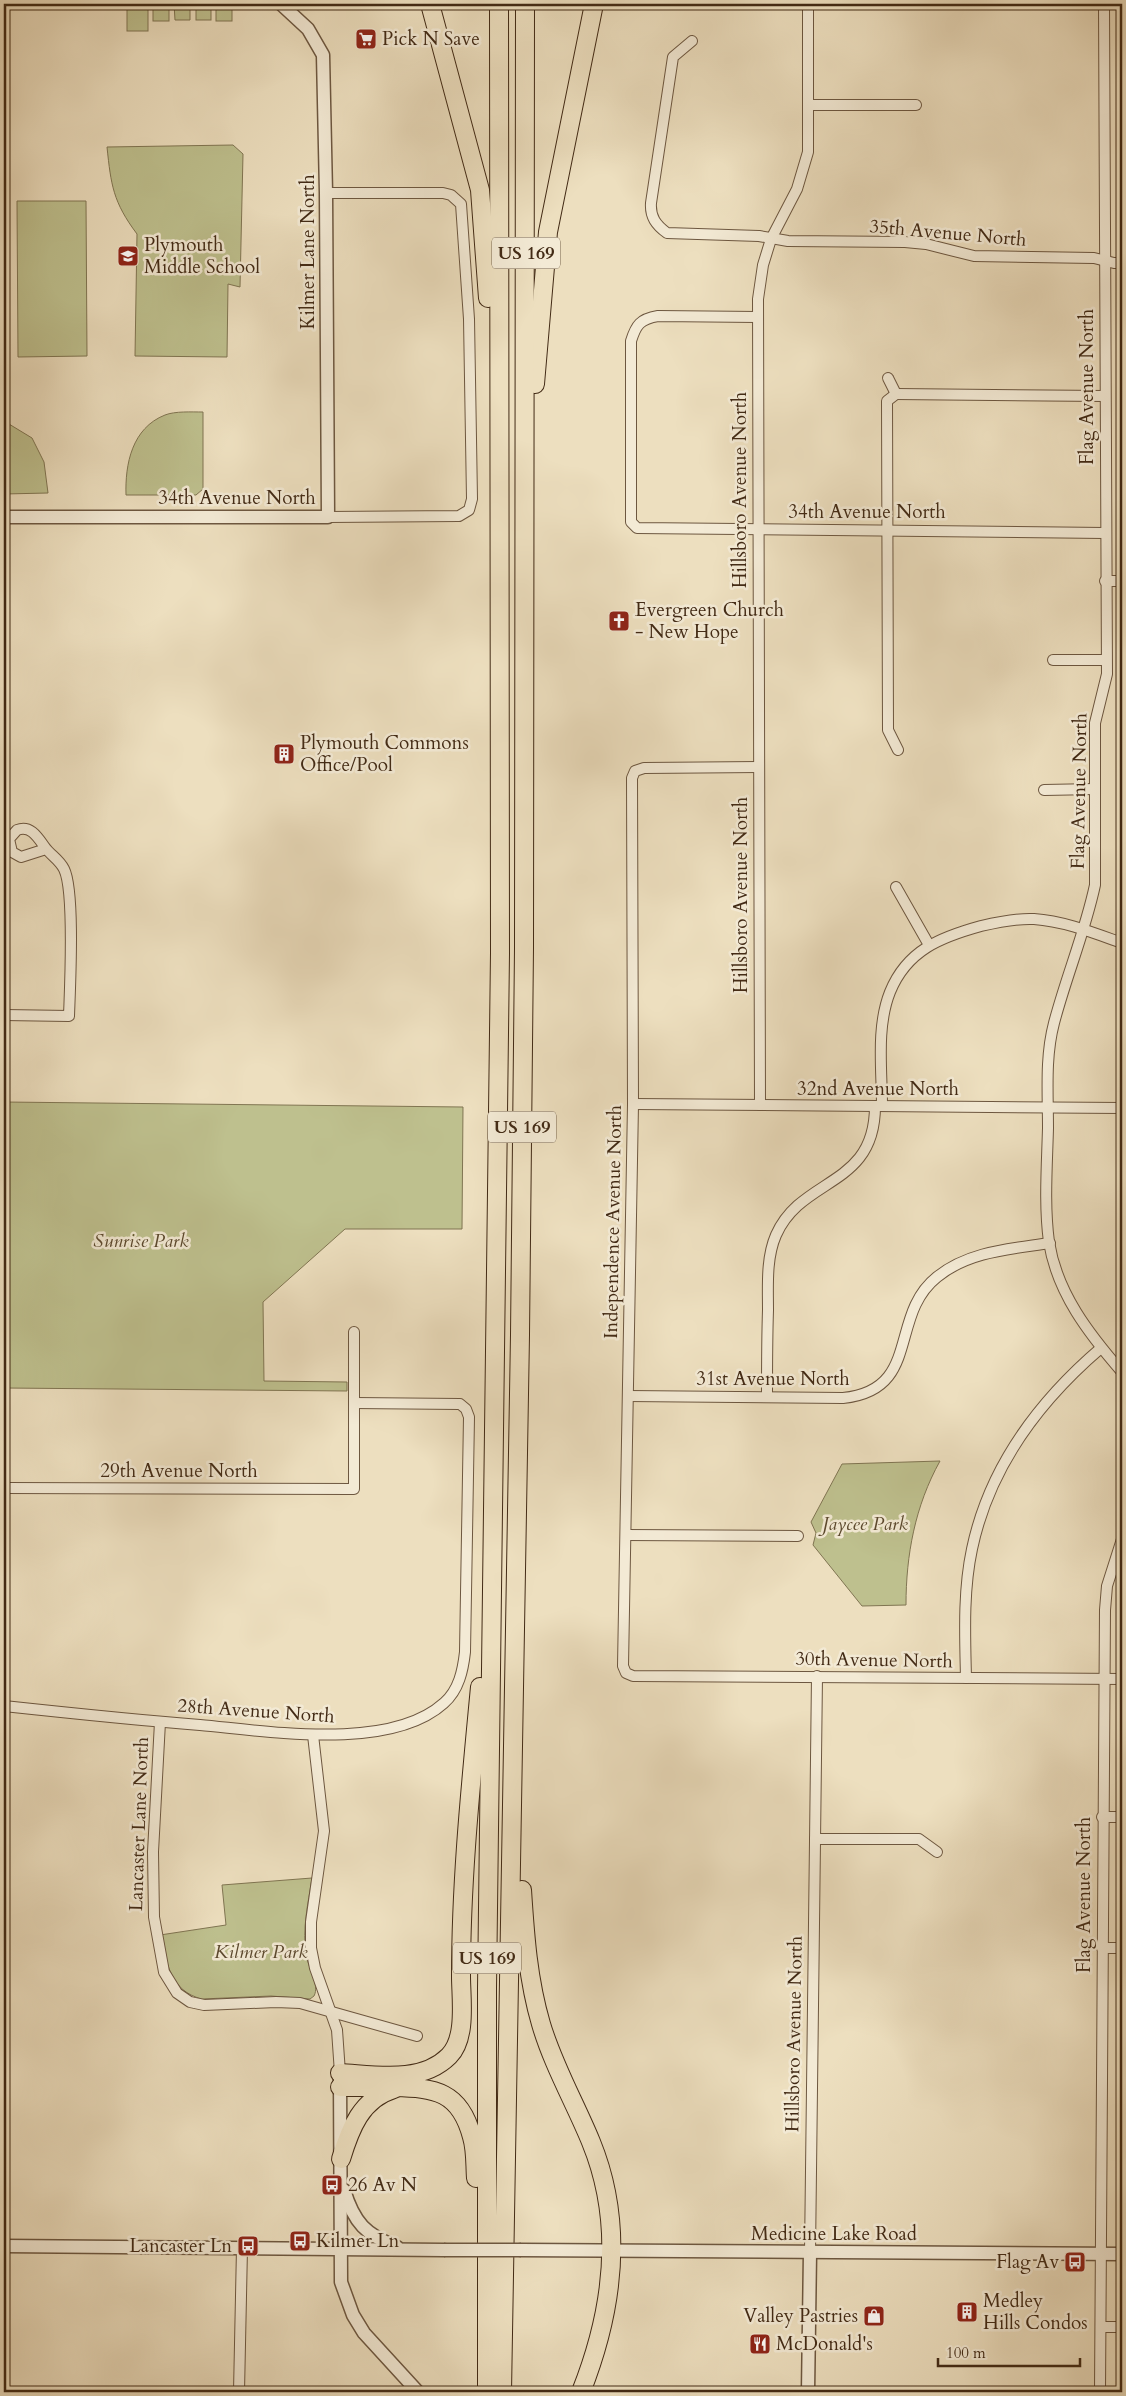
<svg xmlns="http://www.w3.org/2000/svg" width="1126" height="2396" viewBox="0 0 1126 2396" font-family="Cardo,serif">
	<style>
		.green { fill: #bec08e; stroke: #807552 }
		.lines { fill: none; stroke-linecap: round; stroke-linejoin: round }
		.minor-casing { stroke: #6d5740; stroke-width: 12 }
		.tertiary-casing { stroke: #6d5740; stroke-width: 15 }
		.motorway-casing { stroke: #422a15; stroke-width: 20 }
		.minor { stroke: #f3ead5; stroke-width: 10 }
		.tertiary { stroke: #f3ead5; stroke-width: 12 }
		.motorway { stroke: #eddfbf; stroke-width: 18 }
		.tertiary-bridge-casing { stroke: #6d5740; stroke-width: 15; stroke-linecap: butt }
		.tertiary-bridge { stroke: #f3ead5; stroke-width: 12 }
		.labels { text-anchor: middle; dominant-baseline: central; stroke-width: 5; stroke-linejoin: round; paint-order: stroke }
		.shield { fill: #f3ead5; stroke: #77644f; stroke-width: 1 }
		.shield-label { font-size: 18px; font-weight: bold; fill: #422a15 }
		.poi-label { font-size: 19px; fill: #422a15; stroke: #f3ead5; text-anchor: start }
		.street-label { font-size: 19px; fill: #422a15; stroke: #f3ead5 }
		.park-label { font-size: 19px; font-style: italic; fill: #5b482d; stroke: #f3ead5 }
	</style>
	<rect width="100%" height="100%" fill="#eddfbf"/>
	<filter id="stains"><feTurbulence type="fractalNoise" baseFrequency=".004" numOctaves="4"/><feColorMatrix values="0 0 0 0 .2 0 0 0 0 .09 0 0 0 0 .02 0 0 0 .5 -.17"/></filter>
	<radialGradient id="worn" r=".72"><stop offset=".6" stop-color="#630" stop-opacity="0"/><stop offset="1" stop-color="#630" stop-opacity=".3"/></radialGradient>
	<g class="green">
		<rect x="127" y="4" width="21" height="27"/>
		<rect x="153" y="4" width="16" height="17"/>
		<polygon points="174,4 190,4 190,20 175,20"/>
		<rect x="196" y="4" width="15" height="16"/>
		<rect x="216" y="4" width="16" height="17"/>
		<path d="M 233,145 L 243,154 L 240,287 L 228,284 L 227,357 L 135,356 L 137,234 C 113,202 111,185 107,147 Z"/>
		<polygon points="17,201 86,201 87,356 18,357"/>
		<path d="M 203,412 L 203,489 L 196,495 L 126,495 C 125,464 132,428 165,415 C 175,411 192,412 203,412 Z"/>
		<polygon points="4,421 32,438 44,462 48,493 4,494"/>
		<polygon points="4,1102 463,1107 462,1229 345,1229 263,1302 264,1381 347,1382 347,1391 4,1388"/>
		<path d="M 940,1461 C 915,1506 906,1555 906,1605 L 862,1606 L 813,1545 L 816,1533 L 811,1522 L 842,1464 Z"/>
		<path d="M 312,1878 C 308,1904 302,1929 306,1955 C 308,1967 320,1985 314,1996 L 310,1999 L 271,1996 L 202,1999 C 170,1991 167,1963 160,1935 L 226,1925 L 222,1885 Z"/>
	</g>
	<g class="lines">
		<g class="minor-casing">
			<g id="minor">
				<path d="M 1104,4 L 1107,674 L 1095,723 L 1095,885 C 1085,932 1066,977 1054,1023 C 1045,1057 1048,1093 1048,1128 C 1047,1166 1044,1205 1049,1242 C 1057,1293 1089,1334 1122,1372"/>
				<path d="M 692,41 L 673,57 L 651,203 C 650,217 656,225 667,233 L 759,236 L 788,241 L 905,242 L 926,244 L 974,256 L 1094,258 L 1114,263 L 1122,263"/>
				<polyline points="808,105 916,105"/>
				<polyline points="326,193 443,193 451,195 461,204 469,319 472,499 469,510 459,516 328,517"/>
				<path d="M 757,317 L 658,316 C 640,319 636,325 631,341 L 631,522 L 637,528 L 1105,533"/>
				<polyline points="888,378 896,394"/>
				<polyline points="896,394 887,401 888,730 898,750"/>
				<polyline points="896,394 1105,396"/>
				<polyline points="1105,581 1122,581"/>
				<polyline points="1053,660 1106,660"/>
				<polyline points="759,767 644,768 635,771 632,778 633,1104 623,1666 626,1673 633,1676 1122,1679"/>
				<polyline points="1044,790 1095,789"/>
				<polyline points="896,887 929,945"/>
				<path d="M 4,1015 L 69,1016 C 70,986 75,891 64,869 C 59,859 50,855 44,846 C 37,836 30,825 17,830 L 9,839 L 12,852 L 21,857 L 46,849"/>
				<polyline points="633,1104 1122,1108"/>
				<polyline points="760,1105 758,299 763,265 771,239 797,189 808,152 808,4"/>
				<path d="M 882,1106 C 882,1070 876,1027 890,992 C 907,950 941,937 981,926 C 998,922 1016,918 1034,919 C 1064,921 1094,933 1122,943"/>
				<path d="M 628,1396 L 843,1398 C 922,1390 888,1316 937,1277 C 969,1251 1011,1249 1050,1243"/>
				<path d="M 767,1397 C 767,1368 767,1339 768,1310 C 768,1286 766,1258 776,1235 C 802,1176 875,1188 875,1106"/>
				<polyline points="4,1488 354,1489 354,1332"/>
				<polyline points="626,1535 798,1536"/>
				<path d="M 966,1678 C 965,1635 963,1591 972,1549 C 989,1468 1039,1401 1101,1348"/>
				<path d="M 4,1706 C 69,1713 135,1720 200,1725 C 267,1731 390,1752 444,1703 C 459,1690 463,1670 465,1652 L 469,1417 L 466,1409 L 460,1404 L 354,1403"/>
				<polyline points="160,1722 153,1852 154,1917 164,1972 177,1993 190,2002 204,2005 276,2002 300,2003 417,2036"/>
				<polyline points="313,1735 324,1831 311,1922 311,1948 315,1968 337,2030 340,2073"/>
				<polyline points="1102,1817 1122,1817"/>
				<polyline points="815,1839 919,1839 937,1852"/>
				<polyline points="1102,1948 1122,1948"/>
				<polyline points="810,2253 817,1676"/>
				<polyline points="1101,2327 1122,2327"/>
				<polyline points="239,2392 242,2248"/>
				<polyline points="1100,2392 1105,1610 1107,1586 1122,1539"/>
			</g>
		</g>
		<g class="tertiary-casing">
			<g id="tertiary">
				<polyline points="4,517 328,517 326,193 323,55 308,29 281,4"/>
				<polyline points="340,2078 341,2282 353,2315 364,2333 418,2392"/>
				<path d="M 344,2190 C 354,2223 366,2235 397,2247"/>
				<polyline points="4,2246 444,2250"/>
				<polyline points="521,2250 1122,2254"/>
				<polyline points="808,2392 810,2253"/>
			</g>
		</g>
		<g class="motorway-casing">
			<g id="motorway">
				<polyline points="430,4 480,190 488,298"/>
				<polyline points="535,384 548,232 594,4"/>
				<path d="M 522,1890 C 525,1936 528,1980 541,2024 C 553,2065 575,2103 591,2142 C 625,2225 613,2311 581,2392"/>
				<path d="M 340,2073 C 376,2075 421,2084 449,2056 C 467,2038 461,1999 461,1976 C 461,1879 471,1783 480,1687"/>
				<path d="M 340,2087 C 358,2087 376,2087 394,2087 C 435,2088 460,2091 472,2137 C 476,2150 475,2165 476,2178"/>
				<path d="M 341,2159 C 350,2129 361,2099 394,2089"/>
				<polyline points="487,2392 487,1988 500,953 499,4"/>
				<polyline points="502,2392 520,1335 524,948 525,4"/>
			</g>
		</g>
		<use href="#minor" class="minor"/>
		<use href="#tertiary" class="tertiary"/>
		<use href="#motorway" class="motorway"/>
		<g class="tertiary-bridge-casing">
			<polyline id="tertiary-bridge" points="444,2250 521,2250"/>
		</g>
		<use href="#tertiary-bridge" class="tertiary-bridge"/>
	</g>
	<defs>
		<g id="supermarket-square" transform="scale(1.125)"><rect x="-9" y="-9" width="18" height="18" rx="4" fill="#8f2418" stroke="#f3ead5"/><path d="M-6-5.5h2.5l.6 2H6L4.5 2H-2.5L-4.4-4H-6ZM-1.5 3.2a1.3 1.3 0 1 0 .1 0ZM3 3.2a1.3 1.3 0 1 0 .1 0Z" fill="#fff"/></g>
		<g id="school-square" transform="scale(1.125)"><rect x="-9" y="-9" width="18" height="18" rx="4" fill="#8f2418" stroke="#f3ead5"/><path d="M0-5L7-2L0 1L-7-2ZM-4 1L0 2.5L4 1V4Q0 6-4 4Z" fill="#fff"/></g>
		<g id="church-square" transform="scale(1.125)"><rect x="-9" y="-9" width="18" height="18" rx="4" fill="#8f2418" stroke="#f3ead5"/><path d="M-1.2-6h2.4v3.5h3.3v2.4h-3.3V6h-2.4V-.1h-3.3v-2.4h3.3Z" fill="#fff"/></g>
		<g id="building-square" transform="scale(1.125)"><rect x="-9" y="-9" width="18" height="18" rx="4" fill="#8f2418" stroke="#f3ead5"/><path d="M-4-6H4V6H1V3H-1V6H-4ZM-2.5-4.3h1.7v1.8h-1.7ZM.8-4.3h1.7v1.8H.8ZM-2.5-1h1.7V.8h-1.7ZM.8-1h1.7V.8H.8Z" fill="#fff"/></g>
		<g id="bus-square" transform="scale(1.125)"><rect x="-9" y="-9" width="18" height="18" rx="4" fill="#8f2418" stroke="#f3ead5"/><path d="M-5-6H5V4H4V6H2V4H-2V6H-4V4H-5ZM-3.5-4V0h7V-4ZM-3.5 1.2v1.5H-2V1.2ZM2 1.2v1.5H3.5V1.2Z" fill="#fff"/></g>
		<g id="shop-square" transform="scale(1.125)"><rect x="-9" y="-9" width="18" height="18" rx="4" fill="#8f2418" stroke="#f3ead5"/><path d="M-5-2.5h2.3a2.7 3.5 0 0 1 5.4 0H5L5.5 6h-11ZM-1.5-2.5h3a1.5 2.3 0 0 0-3 0Z" fill="#fff"/></g>
		<g id="restaurant-square" transform="scale(1.125)"><rect x="-9" y="-9" width="18" height="18" rx="4" fill="#8f2418" stroke="#f3ead5"/><path d="M-5-6h1v4h1v-4h1v4h1v-4h1v5L-1.5 .5V6h-2V.5L-5-1ZM5-6V6H3V1.5H1.5Q1.5-4 5-6Z" fill="#fff"/></g>
	</defs>
	<g fill-rule="evenodd">
		<use href="#supermarket-square" x="366" y="39"/>
		<use href="#school-square" x="128" y="256"/>
		<use href="#church-square" x="619" y="621"/>
		<use href="#building-square" x="284" y="754"/>
		<use href="#bus-square" x="332" y="2185"/>
		<use href="#bus-square" x="300" y="2241"/>
		<use href="#bus-square" x="248" y="2246"/>
		<use href="#bus-square" x="1075" y="2262"/>
		<use href="#building-square" x="967" y="2312"/>
		<use href="#shop-square" x="874" y="2316"/>
		<use href="#restaurant-square" x="760" y="2344"/>
	</g>
	<g class="labels">
		<g class="shield">
			<rect x="492" y="237.5" width="68" height="31" rx="4"/>
			<rect x="488" y="1111.5" width="68" height="31" rx="4"/>
			<rect x="453" y="1942.5" width="68" height="31" rx="4"/>
		</g>
		<g class="shield-label">
			<text x="526" y="253">US 169</text>
			<text x="522" y="1127">US 169</text>
			<text x="487" y="1958">US 169</text>
		</g>
		<g class="poi-label">
			<text x="382" y="39">Pick N Save</text>
			<text x="144" y="245">Plymouth<tspan x="144" dy="22">Middle School</tspan></text>
			<text x="635" y="610">Evergreen Church<tspan x="635" dy="22">- New Hope</tspan></text>
			<text x="300" y="743">Plymouth Commons<tspan x="300" dy="22">Office/Pool</tspan></text>
			<text x="348" y="2185">26 Av N</text>
			<text x="316" y="2241">Kilmer Ln</text>
			<text x="232" y="2246" text-anchor="end">Lancaster Ln</text>
			<text x="1059" y="2262" text-anchor="end">Flag Av</text>
			<text x="983" y="2301">Medley<tspan x="983" dy="22">Hills Condos</tspan></text>
			<text x="858" y="2316" text-anchor="end">Valley Pastries</text>
			<text x="776" y="2344">McDonald's</text>
		</g>
		<g class="street-label">
			<text transform="translate(948 233) rotate(5)">35th Avenue North</text>
			<text transform="translate(308 252) rotate(-90)">Kilmer Lane North</text>
			<text transform="translate(1087 387) rotate(-90)">Flag Avenue North</text>
			<text transform="translate(740 490) rotate(-90)">Hillsboro Avenue North</text>
			<text x="237" y="498">34th Avenue North</text>
			<text x="867" y="512">34th Avenue North</text>
			<text transform="translate(1079 791) rotate(-89)">Flag Avenue North</text>
			<text transform="translate(741 895) rotate(-90)">Hillsboro Avenue North</text>
			<text x="878" y="1089">32nd Avenue North</text>
			<text transform="translate(613 1222) rotate(-89)">Independence Avenue North</text>
			<text x="773" y="1379">31st Avenue North</text>
			<text x="179" y="1471">29th Avenue North</text>
			<text transform="translate(874 1660) rotate(1)">30th Avenue North</text>
			<text transform="translate(256 1711) rotate(4)">28th Avenue North</text>
			<text transform="translate(139 1824) rotate(-88)">Lancaster Lane North</text>
			<text transform="translate(1084 1895) rotate(-90)">Flag Avenue North</text>
			<text transform="translate(794 2034) rotate(-89)">Hillsboro Avenue North</text>
			<text x="834" y="2234">Medicine Lake Road</text>
		</g>
		<g class="park-label">
			<text x="141" y="1241">Sunrise Park</text>
			<text x="865" y="1524">Jaycee Park</text>
			<text x="261" y="1952">Kilmer Park</text>
		</g>
	</g>
	<rect width="1126" height="2396" fill="none" stroke="#eddfbf" stroke-width="20"/>
	<rect x="5" y="5" width="1116" height="2386" fill="none" stroke="#422a15" stroke-width="2.5"/>
	<rect x="10" y="10" width="1106" height="2376" fill="none" stroke="#422a15"/>
	<path d="M938 2358v8h142v-8" fill="none" stroke="#422a15" stroke-width="2.5"/>
	<text x="946" y="2358" font-size="15" fill="#422a15" stroke="#f3ead5" stroke-width="4" paint-order="stroke">100 m</text>
	<rect width="100%" height="100%" filter="url(#stains)"/>
	<rect width="100%" height="100%" fill="url(#worn)"/>
</svg>
